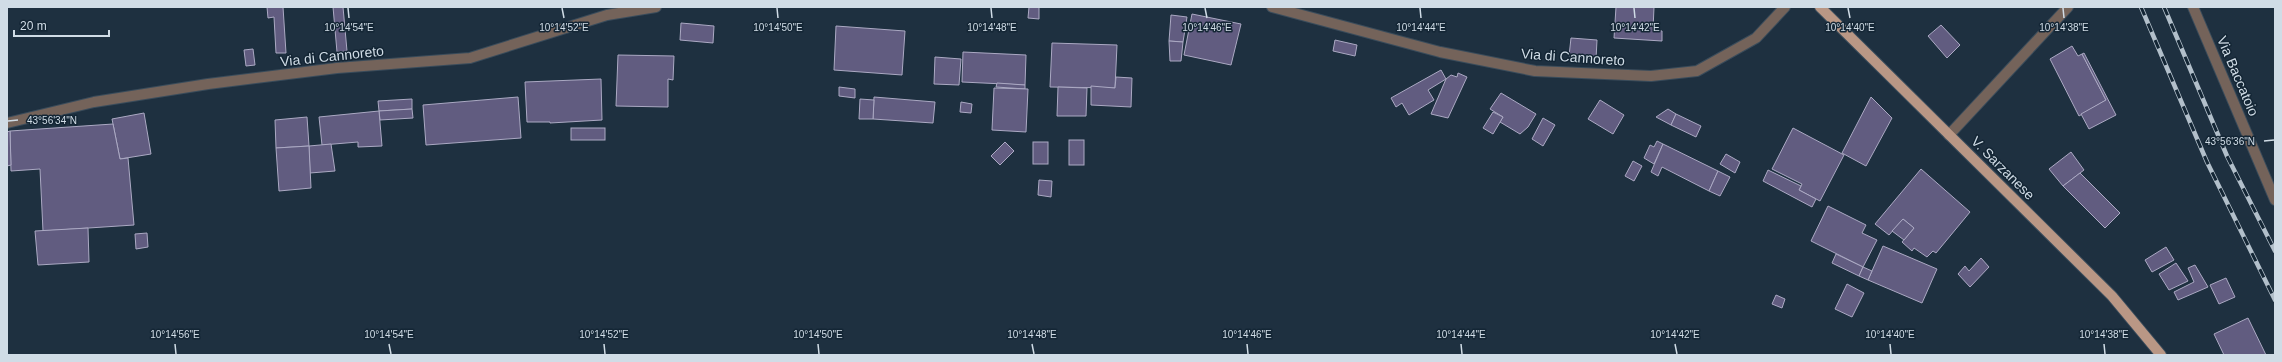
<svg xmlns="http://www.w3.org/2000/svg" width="2282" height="362" viewBox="0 0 2282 362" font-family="Arial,sans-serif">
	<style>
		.building { fill: #615c80; stroke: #aba9c3 }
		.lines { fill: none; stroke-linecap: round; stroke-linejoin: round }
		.minor-casing { stroke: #3a4c5b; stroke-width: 12 }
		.major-casing { stroke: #3a4c5b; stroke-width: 12 }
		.minor { stroke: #74635a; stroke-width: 10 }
		.major { stroke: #b99785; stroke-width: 10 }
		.rail-casing { stroke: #b2bfca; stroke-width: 4.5 }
		.rail { stroke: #142635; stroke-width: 3; stroke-dasharray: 9; stroke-linecap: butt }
		.ticks { fill: none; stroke: #d0dce6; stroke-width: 1.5 }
		.labels { text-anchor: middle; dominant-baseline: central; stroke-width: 3; stroke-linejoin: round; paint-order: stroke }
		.street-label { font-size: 14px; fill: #d0dce6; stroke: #142635 }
		.ticks-label { font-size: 10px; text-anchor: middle; fill: #d0dce6; stroke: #142635; stroke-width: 3; stroke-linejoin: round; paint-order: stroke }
	</style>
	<rect width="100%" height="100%" fill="#1e3040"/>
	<g class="building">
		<polygon points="267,7 283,7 286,53 276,53 274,17 268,18"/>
		<polygon points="333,7 343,7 347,51 337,52"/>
		<polygon points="1029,7 1039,7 1039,19 1028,18"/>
		<polygon points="1616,7 1654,7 1653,30 1662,31 1662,41 1614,38"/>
		<polygon points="1192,14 1241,24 1231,65 1184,55"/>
		<polygon points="1171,15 1187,17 1183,42 1169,41"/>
		<polygon points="681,23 714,26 713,43 680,40"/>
		<polygon points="1941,25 1960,45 1947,58 1928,36"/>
		<polygon points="836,26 905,31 902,75 834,70"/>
		<polygon points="1571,38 1597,40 1596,59 1569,56"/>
		<polygon points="1335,40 1357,45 1355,56 1333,51"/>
		<polygon points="1169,41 1183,42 1181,61 1170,61"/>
		<polygon points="1052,43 1117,45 1115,88 1050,87"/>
		<polygon points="2072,46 2078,56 2082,54 2106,100 2079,116 2050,59"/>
		<polygon points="253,49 255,65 246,66 244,50"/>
		<polygon points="963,52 1026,55 1025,85 962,82"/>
		<polygon points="2084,53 2116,115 2089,129 2081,114 2106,100 2082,54"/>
		<polygon points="618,55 674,56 673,80 668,79 668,107 616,106"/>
		<polygon points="935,57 961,59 959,85 934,84"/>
		<polygon points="1441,70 1446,79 1428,90 1434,100 1409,115 1402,103 1396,107 1391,98"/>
		<polygon points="1458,73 1467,77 1448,118 1431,114 1446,79 1451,75 1457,77"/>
		<polygon points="1116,77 1132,78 1131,107 1091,105 1091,86 1115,88"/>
		<polygon points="601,79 602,120 550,123 550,122 527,122 525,82"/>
		<polygon points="997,83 1025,85 1025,89 996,87"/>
		<polygon points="839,87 855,89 855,98 839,96"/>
		<polygon points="1058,87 1087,88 1086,116 1057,116"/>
		<polygon points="994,88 1028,89 1026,132 992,130"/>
		<polygon points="1501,93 1536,114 1528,127 1520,134 1500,122 1503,117 1490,109"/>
		<polygon points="518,97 521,138 426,145 423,105"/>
		<polygon points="874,97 935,102 933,123 873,119"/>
		<polygon points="1871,97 1892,118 1866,166 1842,153"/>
		<polygon points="412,99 412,109 379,111 378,101"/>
		<polygon points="860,99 874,100 873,119 859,119"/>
		<polygon points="1600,100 1624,115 1613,134 1588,119"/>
		<polygon points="961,102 972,104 971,113 960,112"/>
		<polygon points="412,109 413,118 380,120 379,111"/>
		<polygon points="1668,109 1676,114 1671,125 1656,117"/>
		<polygon points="379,111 382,146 358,147 358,142 322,145 319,117"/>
		<polygon points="1493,112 1503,117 1493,134 1483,128"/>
		<polygon points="144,113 151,154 120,159 112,119"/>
		<polygon points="1676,114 1701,126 1696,137 1671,125"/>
		<polygon points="307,117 309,146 276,148 275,120"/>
		<polygon points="1543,118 1555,125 1543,146 1532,139"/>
		<polygon points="113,124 120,159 128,158 134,225 43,231 40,169 11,171 10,131"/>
		<rect x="571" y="128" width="34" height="12"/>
		<polygon points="1793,128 1844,155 1820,201 1799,190 1802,184 1772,169"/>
		<polygon points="10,131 11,165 7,166 7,132"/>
		<rect x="1069" y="140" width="15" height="25"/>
		<polygon points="1657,141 1663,144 1654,164 1644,158 1650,145 1654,147"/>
		<polygon points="1005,142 1014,151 1000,165 991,156"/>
		<rect x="1033" y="142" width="15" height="22"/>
		<polygon points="331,144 335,171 310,173 309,146"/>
		<polygon points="1663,144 1718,171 1709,191 1662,167 1658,176 1651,172"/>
		<polygon points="309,146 311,188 279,191 276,148"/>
		<polygon points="2071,152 2084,170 2063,186 2049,169"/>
		<polygon points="1726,154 1740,162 1735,173 1720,164"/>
		<polygon points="1633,161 1642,166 1634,181 1625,176"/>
		<polygon points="1921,169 1970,212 1936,253 1933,251 1927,257 1914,248 1912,251 1902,242 1914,228 1903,219 1889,235 1875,224"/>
		<polygon points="1768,170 1801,186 1799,190 1816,199 1812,207 1763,181"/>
		<polygon points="1718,171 1730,177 1720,196 1709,191"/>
		<polygon points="2080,173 2120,213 2105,228 2063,186"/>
		<polygon points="1039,180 1052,181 1051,197 1038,195"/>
		<polygon points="1828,206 1866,225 1862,233 1877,240 1863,267 1811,241"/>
		<polygon points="1903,219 1914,228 1904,240 1892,231"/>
		<polygon points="88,228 89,262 38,265 35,231"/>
		<polygon points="147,233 148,247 136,249 135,234"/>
		<polygon points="1883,246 1937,269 1922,303 1868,280"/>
		<polygon points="2166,247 2174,260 2152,272 2145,260"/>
		<polygon points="1836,254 1863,267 1859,276 1832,263"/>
		<polygon points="1981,258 1989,267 1970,287 1958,274 1965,266 1969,271"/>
		<polygon points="2176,263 2188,281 2169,290 2159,274"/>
		<polygon points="2195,265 2208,287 2178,300 2174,292 2194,282 2188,268"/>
		<polygon points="1863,267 1872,271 1868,280 1859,276"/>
		<polygon points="2226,278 2235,297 2219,304 2210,285"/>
		<polygon points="1847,284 1864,293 1852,317 1835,309"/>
		<polygon points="1776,295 1785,299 1782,308 1772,304"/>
		<polygon points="2248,318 2266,355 2224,355 2214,334"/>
	</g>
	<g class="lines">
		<g class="minor-casing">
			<g id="minor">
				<polyline points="1272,7 1440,52 1535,71 1651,76 1697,71 1756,38 1785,7"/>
				<polyline points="2193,7 2275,200"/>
				<polyline points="7,123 94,102 208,84 337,68 470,58 607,15 656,7"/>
				<polyline points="1949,135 2068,7"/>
			</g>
		</g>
		<g class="major-casing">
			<polyline id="major" points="1820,7 2112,296 2161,355"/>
		</g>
		<use href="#minor" class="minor"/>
		<use href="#major" class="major"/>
		<g class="rail-casing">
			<g id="rail">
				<polyline points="2141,7 2207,162 2275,300"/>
				<polyline points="2164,7 2227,156 2275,251"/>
			</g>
		</g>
		<use href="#rail" class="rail"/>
	</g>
	<path class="ticks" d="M 348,8 L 349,18M 562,8 L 564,18M 777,8 L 778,18M 991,8 L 992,18M 1205,8 L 1207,18M 1420,8 L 1421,18M 1634,8 L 1635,18M 1848,8 L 1850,18M 2063,8 L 2064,18M 8,121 L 18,120M 2264,141 L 2274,140M 175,344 L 176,354M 389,344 L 391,354M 604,344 L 605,354M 818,344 L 819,354M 1032,344 L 1034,354M 1247,344 L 1248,354M 1461,344 L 1462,354M 1675,344 L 1677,354M 1890,344 L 1891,354M 2104,344 L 2105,354"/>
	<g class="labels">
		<g class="street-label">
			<text transform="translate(332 56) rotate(-6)">Via di Cannoreto</text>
			<text transform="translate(1573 57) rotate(4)">Via di Cannoreto</text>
			<text transform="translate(2238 76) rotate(67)">Via Baccatoio</text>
			<text transform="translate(2003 168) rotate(45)">V. Sarzanese</text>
		</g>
	</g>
	<g class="ticks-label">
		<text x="349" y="31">10°14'54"E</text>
		<text x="564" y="31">10°14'52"E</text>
		<text x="778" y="31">10°14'50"E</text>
		<text x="992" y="31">10°14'48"E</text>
		<text x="1207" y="31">10°14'46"E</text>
		<text x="1421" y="31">10°14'44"E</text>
		<text x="1635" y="31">10°14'42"E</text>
		<text x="1850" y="31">10°14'40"E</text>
		<text x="2064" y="31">10°14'38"E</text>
		<text x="52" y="124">43°56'34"N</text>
		<text x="2230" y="145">43°56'36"N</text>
		<text x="175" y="338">10°14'56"E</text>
		<text x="389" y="338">10°14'54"E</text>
		<text x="604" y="338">10°14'52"E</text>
		<text x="818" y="338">10°14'50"E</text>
		<text x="1032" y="338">10°14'48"E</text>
		<text x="1247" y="338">10°14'46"E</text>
		<text x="1461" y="338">10°14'44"E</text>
		<text x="1675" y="338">10°14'42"E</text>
		<text x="1890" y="338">10°14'40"E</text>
		<text x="2104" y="338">10°14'38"E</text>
	</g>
	<rect width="2282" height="362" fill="none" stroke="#d0dce6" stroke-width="16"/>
	<path d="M14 30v6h95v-6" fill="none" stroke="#d0dce6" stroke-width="2"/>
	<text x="20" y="30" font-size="12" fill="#d0dce6" stroke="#142635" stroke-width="3" paint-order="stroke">20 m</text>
</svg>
